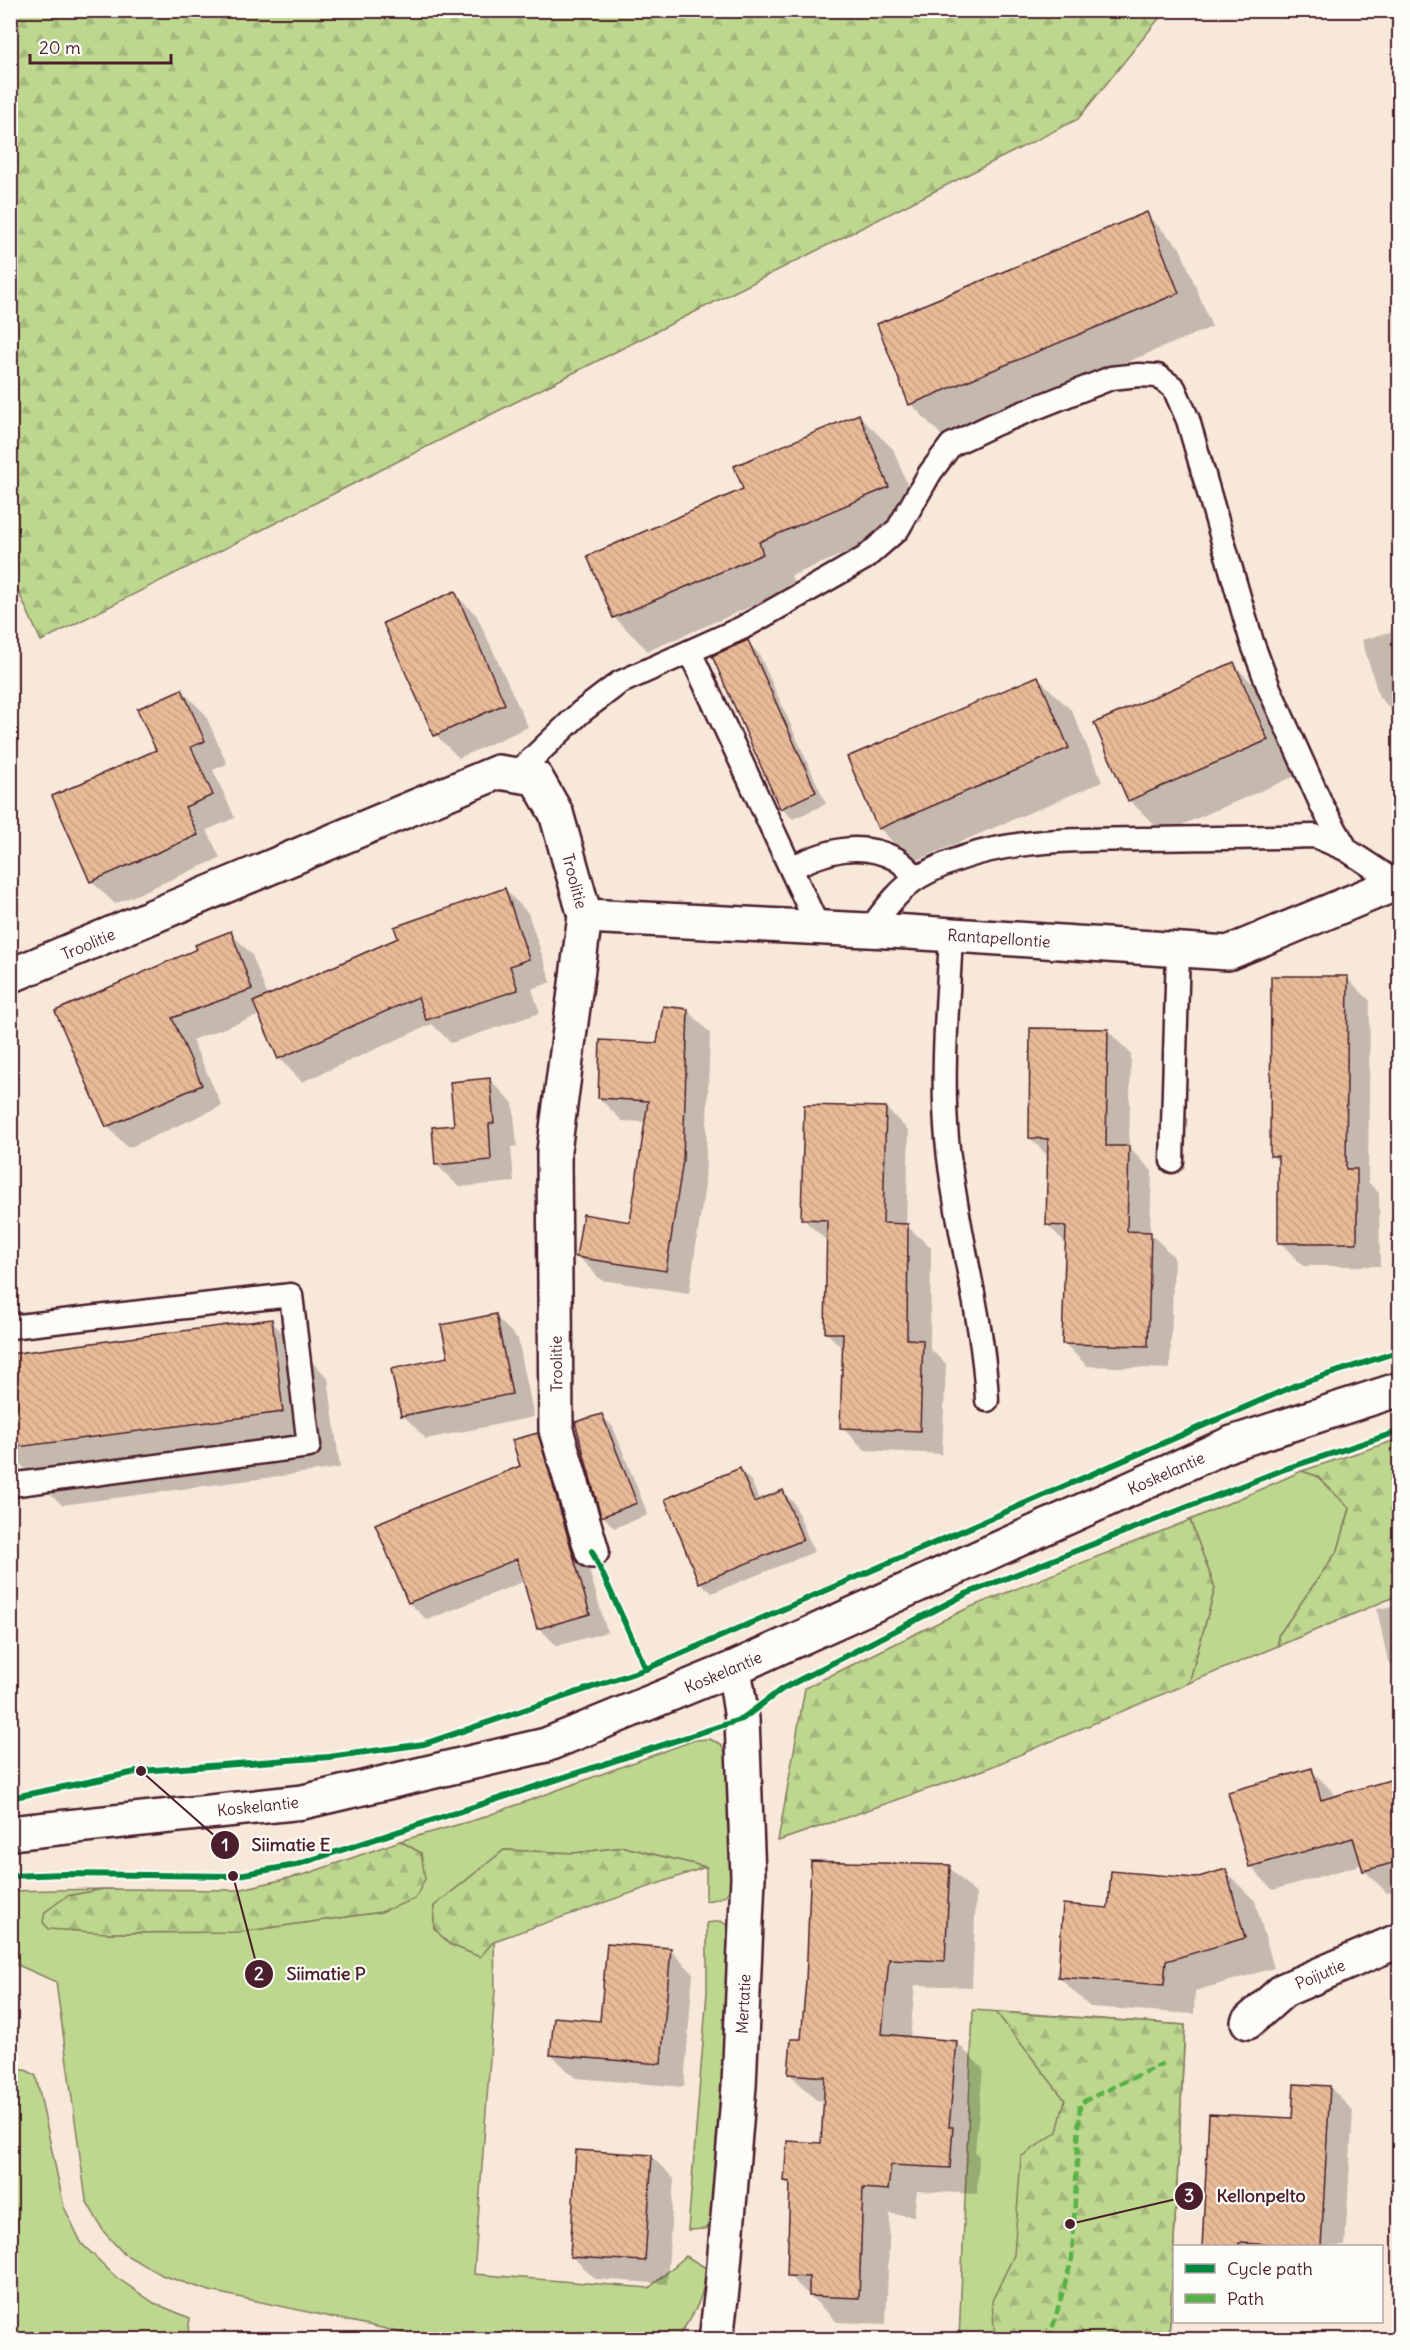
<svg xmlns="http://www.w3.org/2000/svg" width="1410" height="2350" viewBox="0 0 1410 2350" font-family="Delius,sans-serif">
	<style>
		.green { fill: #bdd78f; stroke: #847b5d; stroke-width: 1.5 }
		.forest { fill: url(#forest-firs); stroke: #847b5d; stroke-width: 1.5 }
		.shadow { fill: #0003 }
		.building { fill: url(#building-back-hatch); stroke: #4a1f2b; stroke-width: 1.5 }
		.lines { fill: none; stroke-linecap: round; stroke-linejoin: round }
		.service-casing { stroke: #4a1f2b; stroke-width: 27 }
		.minor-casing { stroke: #4a1f2b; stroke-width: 38 }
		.secondary-casing { stroke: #4a1f2b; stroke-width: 38 }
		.service { stroke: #fdfcf7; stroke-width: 22 }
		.minor { stroke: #fdfcf7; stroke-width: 33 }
		.secondary { stroke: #fdfcf7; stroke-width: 33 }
		.quiet { stroke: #57b146; stroke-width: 4.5; stroke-dasharray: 9 4.5; stroke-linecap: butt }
		.cycleway-casing { stroke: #fdfcf7; stroke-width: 10 }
		.cycleway { stroke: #00873e; stroke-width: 6 }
		.labels { text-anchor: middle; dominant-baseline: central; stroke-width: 4.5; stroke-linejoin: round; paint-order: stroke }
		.street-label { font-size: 16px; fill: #4a1f2b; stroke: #fdfcf7 }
		.leader { fill: none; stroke: #4a1f2b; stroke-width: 2 }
		.callout-dot { fill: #4a1f2b; stroke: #fdfcf7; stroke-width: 2 }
		.mark-label { font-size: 18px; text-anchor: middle; font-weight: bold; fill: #fff }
		.callout-label { font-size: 18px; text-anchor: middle; font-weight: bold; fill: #4a1f2b; stroke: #fdfcf7; stroke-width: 4.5; stroke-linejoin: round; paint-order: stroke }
	</style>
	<defs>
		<pattern id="forest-firs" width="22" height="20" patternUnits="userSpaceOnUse" patternTransform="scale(1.5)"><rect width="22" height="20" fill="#bdd78f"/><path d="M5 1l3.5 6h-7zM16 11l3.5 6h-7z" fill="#a4b87c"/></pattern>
		<pattern id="building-back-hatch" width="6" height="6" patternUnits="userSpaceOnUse" patternTransform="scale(1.5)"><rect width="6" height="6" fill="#e8bb98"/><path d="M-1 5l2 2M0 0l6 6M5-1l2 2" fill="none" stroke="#c8a083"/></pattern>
	</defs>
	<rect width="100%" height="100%" fill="#f7e8da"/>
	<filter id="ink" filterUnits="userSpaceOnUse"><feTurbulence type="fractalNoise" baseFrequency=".0167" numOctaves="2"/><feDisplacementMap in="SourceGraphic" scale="12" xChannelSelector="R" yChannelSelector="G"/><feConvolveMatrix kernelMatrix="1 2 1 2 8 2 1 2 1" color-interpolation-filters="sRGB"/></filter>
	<g filter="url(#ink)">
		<g class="green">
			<polygon points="1302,1471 1317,1476 1350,1508 1338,1550 1278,1636 1278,1646 1189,1683 1215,1588 1190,1520"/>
			<path d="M 709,1739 L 721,1744 L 726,1754 L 732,1879 C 729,1897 724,1898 706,1901 L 706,1867 L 624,1847 L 574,1853 L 504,1850 L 434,1906 L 434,1928 L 494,1941 L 495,1990 L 474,2274 L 649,2288 L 686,2256 L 706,2268 C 704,2299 694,2315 676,2339 L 424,2339 L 382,2328 L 210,2291 L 164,2276 L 124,2254 L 104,2232 L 86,2200 L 56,1982 L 11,1962 L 13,1903 L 11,1902 L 11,1891 L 104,1889 L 67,1896 L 107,1933 L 240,1932 L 381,1912 L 421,1853 L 400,1841 L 478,1819 L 695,1740 Z"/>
			<polygon points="721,1921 730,1928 729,1980 710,2223 706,2229 688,2230 707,1992 707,1923"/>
			<polygon points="973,2010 1185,2025 1169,2339 959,2340"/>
			<polygon points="11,2067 28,2071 36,2076 64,2207 82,2244 116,2277 154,2303 190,2318 187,2339 11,2339"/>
		</g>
		<g class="forest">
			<polygon points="10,11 11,10 1165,11 1078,119 41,641 10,573"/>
			<polygon points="1399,1439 1399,1595 1278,1646 1278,1636 1338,1550 1350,1509 1317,1476 1302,1471"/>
			<polygon points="1190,1520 1215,1588 1189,1683 986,1769 778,1841 805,1688 968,1608"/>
			<polygon points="400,1841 421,1853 425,1879 415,1899 381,1912 240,1932 107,1933 48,1929 43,1922 45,1912 67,1896 104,1889 238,1890 306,1874"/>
			<polygon points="624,1847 706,1867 494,1941 480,1957 449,1944 434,1928 434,1906 504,1850 574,1853"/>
			<polygon points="996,2012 1185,2025 1169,2339 995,2339 992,2301 1014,2255 1021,2157 1057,2132 1065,2100"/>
		</g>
		<g class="shadow">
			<polygon points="1146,214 1180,248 1212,327 944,438 911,404"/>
			<polygon points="859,416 893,449 922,521 791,576 796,587 648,651 614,617 745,490"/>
			<polygon points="454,593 477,616 528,727 459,758 436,735"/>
			<polygon points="1400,629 1400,718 1379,697 1362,640"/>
			<polygon points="748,642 759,654 826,804 793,819 781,808"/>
			<polygon points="1233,664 1267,698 1300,774 1163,833 1129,800"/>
			<polygon points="1038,678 1072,711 1102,782 913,862 879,828"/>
			<polygon points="182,691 205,714 227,764 213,770 235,818 207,830 220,858 115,904 91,881 158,750"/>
			<polygon points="505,889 528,913 551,982 532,989 540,1013 451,1043 432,1024 302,1082 279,1058 260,1015 192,1040 222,1106 128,1148 107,1126 199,950 231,933 252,955 268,997"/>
			<polygon points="1347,978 1370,1001 1368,1182 1379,1193 1380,1266 1303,1266 1280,1242 1280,1163 1271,1155"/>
			<polygon points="687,1010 710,1033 705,1184 689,1293 601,1280 578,1256 632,1223 647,1122 622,1121 599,1098 658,1044"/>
			<polygon points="1108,1031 1131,1054 1129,1148 1152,1171 1150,1233 1174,1257 1170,1369 1087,1366 1064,1343 1067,1244 1047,1225 1049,1157 1030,1138"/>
			<polygon points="490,1080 513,1103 517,1146 511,1147 514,1182 459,1187 436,1164"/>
			<polygon points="886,1108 909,1131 906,1225 931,1248 930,1349 946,1364 942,1454 865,1450 841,1427 844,1350 826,1332 828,1242 802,1218"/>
			<polygon points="495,1316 518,1339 534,1417 426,1439 403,1415 450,1359"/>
			<polygon points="271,1321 328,1378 340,1468 62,1505 10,1454 10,1355"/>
			<polygon points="602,1416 613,1427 648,1515 614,1528 603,1516"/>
			<polygon points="537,1434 555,1452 607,1632 557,1646 539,1628 525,1581 427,1620 409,1603 522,1467"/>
			<polygon points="740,1470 751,1481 760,1501 783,1492 794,1503 814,1552 712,1593 700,1582"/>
			<polygon points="1400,1605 1400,1673 1388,1662 1377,1609"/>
			<polygon points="1311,1770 1334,1793 1336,1797 1400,1779 1400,1890 1387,1893 1364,1870 1363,1864 1273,1890 1250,1866"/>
			<polygon points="949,1867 976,1894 972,1987 915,1985 910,2038 956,2042 983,2069 975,2152 979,2156 977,2194 917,2191 914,2216 890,2214 886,2324 837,2322 788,2275 791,2187 785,2181 822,2144 825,2101 816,2100 790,2074 802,2041"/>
			<polygon points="1225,1871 1255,1901 1274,1968 1195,1991 1194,2014 1090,2007 1059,1977 1109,1910"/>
			<polygon points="670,1950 693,1973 684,2087 575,2078 552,2055 602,2023"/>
			<polygon points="1330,2087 1353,2111 1345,2246 1203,2246 1294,2120"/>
			<polygon points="1400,2147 1400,2174 1397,2148"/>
			<polygon points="651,2156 674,2179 667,2284 595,2279 572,2256"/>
		</g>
		<g class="building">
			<polygon points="1147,212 1179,293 909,405 877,324"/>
			<polygon points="859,414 889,487 759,542 763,554 613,618 587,556 743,489 734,466"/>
			<polygon points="455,591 505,704 434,736 383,623"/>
			<polygon points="748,640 816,792 780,809 712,656"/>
			<polygon points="1234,662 1268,740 1128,801 1094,723"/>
			<polygon points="1038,676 1069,748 878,829 847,757"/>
			<polygon points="182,689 205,741 191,747 213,795 185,807 198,835 90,882 52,796 156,750 137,709"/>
			<polygon points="505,888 529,959 510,966 518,990 426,1020 418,997 278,1059 253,1002 398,938 394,927"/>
			<polygon points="231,931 252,989 172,1018 202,1085 106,1127 55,1011 197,949 195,945"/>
			<polygon points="1271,976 1348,976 1346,1169 1357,1169 1357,1243 1278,1243 1278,1156 1270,1156"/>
			<polygon points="663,1006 688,1009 683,1160 666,1271 576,1257 583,1214 630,1222 648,1101 598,1098 600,1040 657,1043"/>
			<polygon points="1030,1028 1108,1029 1106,1146 1129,1146 1127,1231 1151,1232 1148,1346 1062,1344 1066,1226 1046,1225 1048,1139 1029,1138"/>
			<polygon points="490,1078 494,1123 489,1124 491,1160 435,1165 432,1127 454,1125 450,1082"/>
			<polygon points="804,1105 886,1107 883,1223 908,1224 907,1339 923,1340 920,1431 840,1428 843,1333 825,1333 827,1220 801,1219"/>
			<polygon points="496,1314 512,1394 401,1416 391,1369 448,1357 441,1325"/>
			<polygon points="272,1319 283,1412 10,1448 10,1354"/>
			<polygon points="602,1414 637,1503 601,1517 575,1422"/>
			<polygon points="538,1433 590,1614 537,1629 517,1559 408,1603 375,1524 520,1466 512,1440"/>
			<polygon points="740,1468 754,1502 783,1490 803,1540 699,1583 665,1499"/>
			<polygon points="1312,1768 1321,1800 1400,1777 1400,1861 1363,1871 1353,1838 1249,1867 1228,1792"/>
			<polygon points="811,1861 950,1865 945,1961 889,1959 882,2034 957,2041 949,2127 953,2127 950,2168 891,2165 888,2190 863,2188 859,2298 809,2296 809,2277 787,2276 790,2182 784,2181 787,2141 821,2143 825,2077 788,2074 791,2039 801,2039 806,1981"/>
			<polygon points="1226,1869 1245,1938 1166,1961 1164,1985 1058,1977 1063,1904 1108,1908 1111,1871 1195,1878"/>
			<polygon points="607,1943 671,1948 661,2064 550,2055 554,2017 600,2021"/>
			<polygon points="1294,2084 1330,2086 1321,2247 1239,2243 1238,2247 1202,2247 1209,2114 1292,2118"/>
			<polygon points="576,2150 652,2155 645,2261 570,2257"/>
		</g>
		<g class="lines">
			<g class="service-casing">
				<g id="service">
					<polyline points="690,652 818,927"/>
					<polyline points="515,775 581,712 619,683 742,628 865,558 898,529 930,473 951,445 995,424 1111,378 1139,375 1158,376 1174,388 1188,420 1252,642 1269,688 1323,808 1347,850 1397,883"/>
					<path d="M 791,868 C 826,851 859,840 896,859 C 904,864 911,872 917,878"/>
					<path d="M 869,930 C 883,912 899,889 919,877 C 987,838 1066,840 1142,839 C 1199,838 1257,838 1315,836 L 1347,850"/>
					<path d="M 951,935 C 948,1003 941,1071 947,1139 C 955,1227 983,1312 987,1400"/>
					<polyline points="1172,1161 1178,950"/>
					<polyline points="10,1327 291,1295 309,1446 10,1485"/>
				</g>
			</g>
			<g class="minor-casing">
				<g id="minor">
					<polyline points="585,916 908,932 1228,953 1400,882"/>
					<polyline points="10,976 498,772 536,778 556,813 585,916 554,1151 556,1430 592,1551"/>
					<polyline points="1248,2022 1284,1990 1400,1940"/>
					<polyline points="716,2340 722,2289 739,2086 748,1877 742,1719 734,1668"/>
				</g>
			</g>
			<g class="secondary-casing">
				<polyline id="secondary" points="10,1833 303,1802 546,1745 734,1668 1232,1443 1400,1389"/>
			</g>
			<use href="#service" class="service"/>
			<use href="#minor" class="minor"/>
			<use href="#secondary" class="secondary"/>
			<polyline class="quiet" points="1049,2340 1072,2259 1080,2103 1166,2062"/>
			<g class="cycleway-casing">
				<g id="cycleway">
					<polyline points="592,1551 646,1669"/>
					<polyline points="10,1798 141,1771 329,1757 424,1744 646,1669 1296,1385 1400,1351"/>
					<polyline points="10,1876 64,1874 233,1876 296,1865 742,1719 782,1689 966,1594 1282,1470 1400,1431"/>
				</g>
			</g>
			<use href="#cycleway" class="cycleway"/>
		</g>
	</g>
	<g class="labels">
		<g class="street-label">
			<text transform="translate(575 881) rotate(75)">Troolitie</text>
			<text transform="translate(999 938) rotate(4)">Rantapellontie</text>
			<text transform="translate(88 944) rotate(-23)">Troolitie</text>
			<text transform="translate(556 1364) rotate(-91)">Troolitie</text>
			<text transform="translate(1166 1473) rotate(-24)">Koskelantie</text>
			<text transform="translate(723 1672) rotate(-23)">Koskelantie</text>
			<text transform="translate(258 1806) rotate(-6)">Koskelantie</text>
			<text transform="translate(1320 1974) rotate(-23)">Poijutie</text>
			<text transform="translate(743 2004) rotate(-87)">Mertatie</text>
		</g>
	</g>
	<path class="leader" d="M141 1771L225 1845M233 1876L259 1974M1070 2224L1189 2196"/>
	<g class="callout-dot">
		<circle cx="141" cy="1771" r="6"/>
		<circle cx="233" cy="1876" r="6"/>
		<circle cx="1070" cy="2224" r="6"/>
		<circle cx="225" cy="1845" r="15"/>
		<circle cx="259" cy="1974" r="15"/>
		<circle cx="1189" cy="2196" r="15"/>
	</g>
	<g class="mark-label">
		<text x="225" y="1851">1</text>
		<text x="259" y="1980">2</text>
		<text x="1189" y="2202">3</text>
	</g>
	<g class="callout-label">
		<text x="291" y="1851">Siimatie E</text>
		<text x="326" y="1980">Siimatie P</text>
		<text x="1261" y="2202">Kellonpelto</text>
	</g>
	<rect width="1410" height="2350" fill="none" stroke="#fdfcf7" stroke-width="36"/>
	<rect x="18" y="18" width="1374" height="2314" fill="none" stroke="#4a1f2b" stroke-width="2" filter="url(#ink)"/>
	<rect x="1173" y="2245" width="210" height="78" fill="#fdfcf7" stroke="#b5a4a5" stroke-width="1.5"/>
	<rect x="1185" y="2264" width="30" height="9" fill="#00873e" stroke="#b5a4a5" stroke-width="1.5"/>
	<text x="1227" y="2275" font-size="18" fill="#4a1f2b">Cycle path</text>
	<rect x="1185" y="2294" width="30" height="9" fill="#57b146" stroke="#b5a4a5" stroke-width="1.5"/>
	<text x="1227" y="2305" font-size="18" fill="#4a1f2b">Path</text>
	<path d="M30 54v9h141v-9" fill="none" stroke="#4a1f2b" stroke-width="3"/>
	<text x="39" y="54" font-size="18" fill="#4a1f2b" stroke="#fdfcf7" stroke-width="4.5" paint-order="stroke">20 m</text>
</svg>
